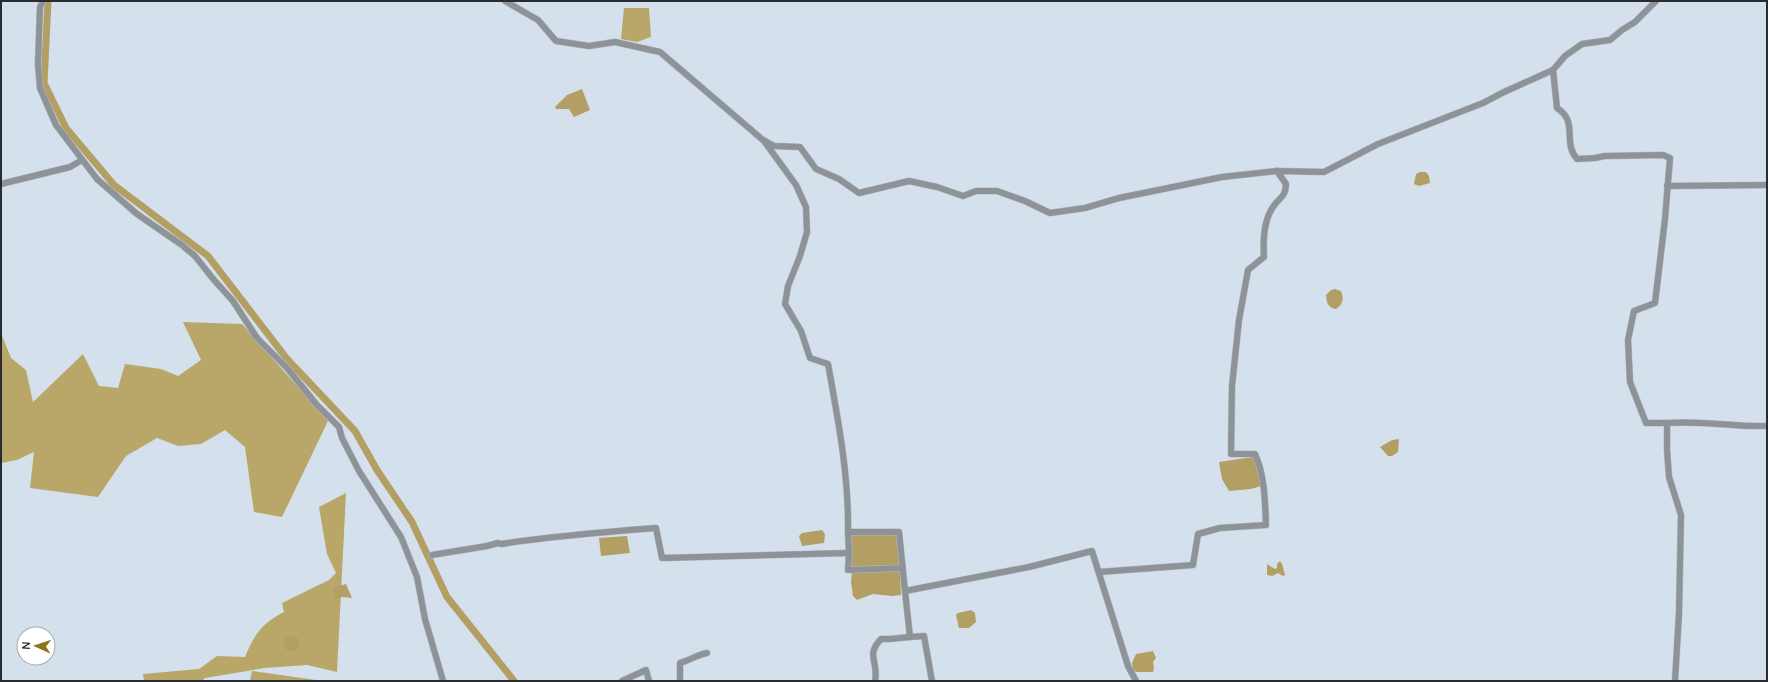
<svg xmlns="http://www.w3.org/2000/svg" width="1768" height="682" viewBox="0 0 1768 682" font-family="Manrope,sans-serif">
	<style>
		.forest { fill: #b9a669 }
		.water { fill: #b39f63 }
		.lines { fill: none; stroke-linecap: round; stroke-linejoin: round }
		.canal { stroke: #b39f63; stroke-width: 7 }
		.minor-casing { stroke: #b2bcc6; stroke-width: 7 }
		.minor { stroke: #8e9398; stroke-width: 6 }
	</style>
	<rect width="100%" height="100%" fill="#d4e0eb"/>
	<g class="forest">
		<polygon points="624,8 649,8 651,37 637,42 621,39"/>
		<polygon points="183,322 242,324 328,421 282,517 254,512 245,447 225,430 201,444 178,446 157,438 126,456 98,497 30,488 34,452 17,460 1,463 1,333 11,358 26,370 33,402 83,354 99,386 118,388 125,364 161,369 178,376 201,360"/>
		<path d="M 346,493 L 337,672 L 307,665 L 265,668 L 205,678 L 202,681 L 144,681 L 143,674 L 199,669 L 217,656 L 245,657 C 254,635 262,623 284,612 L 282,603 L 329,580 L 336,573 L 327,554 L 319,507 Z"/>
		<polygon points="252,671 323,681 327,681 250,681"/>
	</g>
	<g class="water">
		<polygon points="582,89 590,110 574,117 569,109 556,109 555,107 567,95"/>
		<polygon points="1420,172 1426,172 1429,176 1430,183 1419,186 1414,184 1416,174"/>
		<path d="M 1335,289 L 1341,291 C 1344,298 1343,305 1336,309 C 1327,307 1327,303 1326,295 L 1331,290 Z"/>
		<polygon points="1399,439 1398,452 1392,456 1388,456 1380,447 1392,440"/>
		<polygon points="1253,457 1257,464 1261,486 1251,489 1229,491 1222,479 1219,462"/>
		<polygon points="822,530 825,534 824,543 802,546 799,536 802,533"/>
		<polygon points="850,535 897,535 900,565 850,567"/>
		<polygon points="627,536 630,553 601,556 599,538"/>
		<polygon points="1280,561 1282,564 1285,575 1283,576 1278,573 1272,576 1267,575 1267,564 1275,569 1277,568 1277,564"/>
		<polygon points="900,570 901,595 892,596 873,594 857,600 853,596 851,582 852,572"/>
		<polygon points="346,584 352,598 342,597 335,599 333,593 335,587"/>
		<polygon points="971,610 975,613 976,622 969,628 959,628 956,615 958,613"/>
		<circle cx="291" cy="643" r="8"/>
		<polygon points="1153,651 1156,658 1153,662 1154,668 1153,672 1136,672 1133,669 1132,663 1136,654"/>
	</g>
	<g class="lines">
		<polyline class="canal" points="48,1 44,83 66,128 114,185 208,256 287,359 355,431 377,470 412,522 447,597 514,681"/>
		<g class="minor-casing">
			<g id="minor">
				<polyline points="43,1 40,7 38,64 40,88 56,125 97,179 137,214 182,245 195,256 214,280 233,301 257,338 287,368 317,405 339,427 342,438 359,471 401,537 417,577 425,619 443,681"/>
				<polyline points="505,1 538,20 556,41 589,46 615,42 660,52 763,140 774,146 800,147 816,169 839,179 859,193 909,181 937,187 963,196 976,191 997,191 1025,201 1050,213 1085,208 1119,198 1222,177 1277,171 1324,172 1378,144 1483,103 1504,92 1553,70 1565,56 1582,44 1610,40 1622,30 1635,22 1656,1"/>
				<path d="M 1553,70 L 1557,108 C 1579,122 1562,142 1577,159 L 1595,158 L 1605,156 L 1663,155 L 1670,158 L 1665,219 L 1655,303 L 1634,311 L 1628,340 L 1630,382 L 1646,423 L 1667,423 L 1667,450 L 1669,477 L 1681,515 L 1679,613 L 1675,681"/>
				<path d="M 764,141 L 796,185 L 806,207 L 807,232 L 800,256 L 788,286 L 785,304 L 801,331 L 810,358 L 828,364 C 838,419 849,476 848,532 L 899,532 L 905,591 L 1029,567 L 1092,551 L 1128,666 L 1136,681"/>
				<polyline points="1,184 70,167 82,160"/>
				<polyline points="1667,186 1767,185"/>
				<path d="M 1667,423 C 1701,420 1733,427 1767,426"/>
				<polyline points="848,532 849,553"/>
				<path d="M 432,555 L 487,546 L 498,543 L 501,544 C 552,536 604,532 656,528 L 662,558 L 849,553 L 848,570 L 902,568"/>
				<path d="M 1099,572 L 1193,565 L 1198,534 L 1220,528 L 1266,525 C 1265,502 1265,476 1255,454 L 1231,454 L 1232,386 L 1239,320 L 1248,270 L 1264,257 C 1263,241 1263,221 1273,207 C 1280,196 1285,199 1286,184 L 1277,171"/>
				<polyline points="910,637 924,636 932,681"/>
				<polyline points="622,681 646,670 649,681"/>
				<path d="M 680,681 L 680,663 C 691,660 696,655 707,653"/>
				<path d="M 875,681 C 879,661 865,656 881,639 L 890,639 L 910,637 L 905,591"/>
			</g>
		</g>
		<use href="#minor" class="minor"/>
	</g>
	<rect width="1768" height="682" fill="none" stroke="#282c31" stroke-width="4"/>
	<g transform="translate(36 646) rotate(273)"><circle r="19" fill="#ffffff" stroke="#a9abad"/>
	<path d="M0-3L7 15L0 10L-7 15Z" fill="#8d7519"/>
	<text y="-6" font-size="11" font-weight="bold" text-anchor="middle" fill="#282c31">N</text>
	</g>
</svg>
